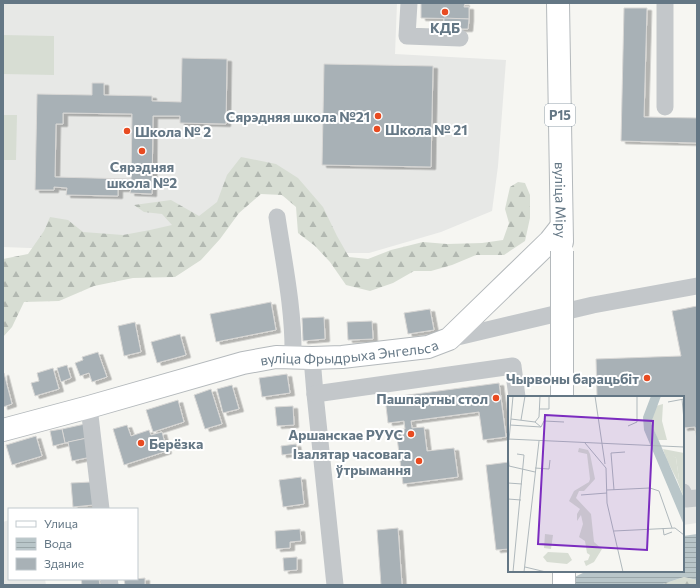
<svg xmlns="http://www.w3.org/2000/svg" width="700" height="588" viewBox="0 0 700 588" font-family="Commissioner,sans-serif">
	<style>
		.built { fill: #e7e8e6 }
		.forest { fill: url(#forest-firs) }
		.pitch { fill: #d7ddd3 }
		.water { fill: url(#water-rules) }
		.building { fill: #a8b1b6; stroke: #d8d7d5; fill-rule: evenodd; filter: url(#shadow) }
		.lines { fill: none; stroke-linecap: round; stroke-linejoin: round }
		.major-casing { stroke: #b4b9bc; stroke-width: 24 }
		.minor { stroke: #c3c7ca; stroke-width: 17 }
		.major { stroke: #fff; stroke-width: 22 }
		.major-bridge-casing { stroke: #b4b9bc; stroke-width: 24; stroke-linecap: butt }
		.major-bridge { stroke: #fff; stroke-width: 22 }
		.poi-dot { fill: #e84b21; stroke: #fff; stroke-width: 1.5 }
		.labels { text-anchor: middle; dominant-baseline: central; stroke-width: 4; stroke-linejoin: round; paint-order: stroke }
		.shield { fill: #fff; stroke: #92a0aa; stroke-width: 1 }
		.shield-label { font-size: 13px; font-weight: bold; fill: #647785 }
		.poi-label { font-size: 14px; font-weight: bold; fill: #647785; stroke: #fff; text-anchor: end }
		.street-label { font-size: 14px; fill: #647785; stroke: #fff }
		.inset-road { fill: none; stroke: #afb8bc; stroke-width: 1 }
		.view { fill: #7b2cbf; fill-opacity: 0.15; stroke: #7b2cbf; stroke-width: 2 }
		.inset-edge { fill: none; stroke: #647785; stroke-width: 2 }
	</style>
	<defs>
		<pattern id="forest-firs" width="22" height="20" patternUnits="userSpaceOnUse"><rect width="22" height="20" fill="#d7ddd3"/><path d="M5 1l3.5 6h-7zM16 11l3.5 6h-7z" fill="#b2b8b1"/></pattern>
		<pattern id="water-rules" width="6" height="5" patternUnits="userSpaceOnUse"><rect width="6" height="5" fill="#b9c6c9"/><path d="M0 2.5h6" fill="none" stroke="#9aa6a9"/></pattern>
		<filter id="shadow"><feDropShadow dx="4.5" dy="2.5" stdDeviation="0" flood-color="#0004"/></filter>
	</defs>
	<rect width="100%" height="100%" fill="#f6f6f2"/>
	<g class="built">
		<polygon points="3,3 397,3 395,54 506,60 498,166 492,211 441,232 369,253 337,253 294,194 248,194 163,253 3,247"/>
		<polygon points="697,306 697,523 683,525 683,397 681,356 672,311"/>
		<polygon points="9,520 9,579 45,579 46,585 3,585 3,522"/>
	</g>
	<g class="forest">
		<polygon points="241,157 276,164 298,178 323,207 337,236 349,257 368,259 391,250 423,242 447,244 482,243 503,240 509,223 505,209 510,187 518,182 525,183 530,195 530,218 525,241 504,255 476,255 452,265 431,271 414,271 393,283 370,291 346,285 330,262 315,246 298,233 296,207 282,195 261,194 239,213 220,239 201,260 175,277 133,278 94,286 59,301 24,302 12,327 3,337 3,259 28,254 44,231 50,217 68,220 83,232 123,235 150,230 172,225 162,214 144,212 134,205 171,200 199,216 217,202 227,175"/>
		<polygon points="684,577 697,580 697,585 660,585"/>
	</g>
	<g class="pitch">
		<polygon points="3,35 54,36 54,75 3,74"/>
		<polygon points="3,115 17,115 16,160 3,160"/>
	</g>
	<polygon class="water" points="697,534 697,580 684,577 660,585 558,585 587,571 683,571 683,536"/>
	<g class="building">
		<polygon points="421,3 465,3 464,7 469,7 469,19 421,18"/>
		<polygon points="624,8 647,8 644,117 697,118 697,143 621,141"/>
		<polygon points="444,18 469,19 468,29 444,29"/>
		<path d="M 182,58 L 227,59 L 226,124 L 180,123 L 180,116 L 153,116 L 152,194 L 130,193 L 131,189 L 118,189 L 118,196 L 66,195 L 67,188 L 54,187 L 54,190 L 35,190 L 37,94 L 92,95 L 92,83 L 104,83 L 104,95 L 152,96 L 152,101 L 181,102 ZM 63,113 L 132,114 L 131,179 L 55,177 L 56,124 L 63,124 Z"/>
		<polygon points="324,64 433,66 431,167 322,165"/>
		<polygon points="271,302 276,330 216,342 210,314"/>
		<polygon points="697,306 697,440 695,427 683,428 683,397 597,397 596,359 681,356 672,311"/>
		<polygon points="430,309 434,330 408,334 404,313"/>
		<polygon points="324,317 325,339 303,341 302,318"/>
		<polygon points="372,321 373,339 348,340 347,322"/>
		<polygon points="135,322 141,352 124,356 118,326"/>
		<polygon points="180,334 186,355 157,363 151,342"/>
		<polygon points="98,352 107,377 92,382 89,373 80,376 75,363 83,360 82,357"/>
		<polygon points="67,365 71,378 61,382 57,368"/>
		<polygon points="53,368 59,389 35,396 31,383 39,381 37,373"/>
		<polygon points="3,373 4,373 12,404 3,407"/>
		<polygon points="287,374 290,393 262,397 259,378"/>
		<polygon points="499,383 506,437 483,440 479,412 411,421 412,428 424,427 427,451 454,448 458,477 403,484 396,430 405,429 404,421 388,423 385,398"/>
		<polygon points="232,385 239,409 223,413 217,389"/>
		<polygon points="211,389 222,424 205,429 194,395"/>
		<polygon points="178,400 184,422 153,432 146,410"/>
		<polygon points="293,406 294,425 277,426 275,407"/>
		<polygon points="85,424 87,438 65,443 62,429"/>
		<polygon points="127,425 131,436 149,430 151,435 162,432 167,451 124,465 113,429"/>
		<polygon points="62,429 65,443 53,446 50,431"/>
		<polygon points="36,436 42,456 12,465 6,445"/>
		<polygon points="87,438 91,457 72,461 68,442"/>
		<polygon points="296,444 298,453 282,455 281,446"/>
		<polygon points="509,462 509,549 496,550 486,465"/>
		<polygon points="301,477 304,504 283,507 279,480"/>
		<polygon points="91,482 93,505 73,507 71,483"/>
		<polygon points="398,528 402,585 381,585 377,530"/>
		<polygon points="300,529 301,541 290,542 290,548 276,549 275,531"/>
		<polygon points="297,557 297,570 284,571 283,558"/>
		<polygon points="145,578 145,585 125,585 124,580"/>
		<polygon points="81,579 99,579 100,585 82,585"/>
	</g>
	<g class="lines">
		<g class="major-casing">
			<g id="major">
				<path id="s1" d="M 558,3 L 562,242"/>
				<polyline points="562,354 562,397"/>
				<path id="s2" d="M 3,430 L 89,407 L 243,363 L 276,357 L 312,358 L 342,357 L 428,347 L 449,339 L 550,241 L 561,227"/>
				<polyline points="564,571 564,585"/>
			</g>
		</g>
		<g class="minor">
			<polyline points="409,3 407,36 460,38"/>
			<polyline points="665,107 665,3"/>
			<path d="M 277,217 C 284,264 294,310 293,358"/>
			<polyline points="449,339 593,305 697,286"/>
			<polyline points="312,358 315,394 335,585"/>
			<polyline points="315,394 513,366 517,397"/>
			<polyline points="89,407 101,509"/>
			<polyline points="683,492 686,499 697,498"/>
			<polyline points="109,579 110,585"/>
		</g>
		<use href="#major" class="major"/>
		<g class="major-bridge-casing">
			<polyline id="major-bridge" points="562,251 562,354"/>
		</g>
		<use href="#major-bridge" class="major-bridge"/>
	</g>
	<g class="poi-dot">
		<circle cx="445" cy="12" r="4"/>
		<circle cx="378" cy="116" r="4"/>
		<circle cx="377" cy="129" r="4"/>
		<circle cx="127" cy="131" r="4"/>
		<circle cx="142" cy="151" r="4"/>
		<circle cx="647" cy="378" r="4"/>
		<circle cx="496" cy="398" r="4"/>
		<circle cx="411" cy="434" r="4"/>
		<circle cx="141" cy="443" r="4"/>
		<circle cx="419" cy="461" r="4"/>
	</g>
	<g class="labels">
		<rect class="shield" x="545" y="104" width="30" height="22" rx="3"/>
		<g class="shield-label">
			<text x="560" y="115">Р15</text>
		</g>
		<g class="poi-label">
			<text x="445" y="27" text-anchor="middle">КДБ</text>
			<text x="370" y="116">Сярэдняя школа №21</text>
			<text x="385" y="129" text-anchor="start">Школа № 21</text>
			<text x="135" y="131" text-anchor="start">Школа № 2</text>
			<text x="142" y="166" text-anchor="middle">Сярэдняя<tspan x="142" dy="16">школа №2</tspan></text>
			<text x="639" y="378">Чырвоны барацьбіт</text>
			<text x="488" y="398">Пашпартны стол</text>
			<text x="403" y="434">Аршанскае РУУС</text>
			<text x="149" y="443" text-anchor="start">Берёзка</text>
			<text x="411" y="453">Ізалятар часовага<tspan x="411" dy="16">ўтрымання</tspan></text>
		</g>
		<g class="street-label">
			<text stroke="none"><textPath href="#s1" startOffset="197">вуліца Міру</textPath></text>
			<text stroke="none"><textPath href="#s2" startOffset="356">вуліца Фрыдрыха Энгельса</textPath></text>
		</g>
	</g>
	<g transform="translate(508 396)">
		<rect width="176" height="176" fill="#f6f6f2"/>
		<path d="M 155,53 L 176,57 L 176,102 L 169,84 L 171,83 L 168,62 L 162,59 L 158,62 Z" fill="#d7ddd3"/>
		<path d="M 155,8 L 154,25 L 159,44 L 150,44 L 143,27 L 148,10 ZM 71,52 L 80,54 L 82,58 L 87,83 L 76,95 L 71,95 L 68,102 L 83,118 L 86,146 L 94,153 L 86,166 L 78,170 L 76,165 L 80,164 L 82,159 L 79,157 L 77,145 L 71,141 L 75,128 L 73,119 L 69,125 L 69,118 L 72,113 L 61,105 L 66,95 L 81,86 L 82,83 L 79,58 L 70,56 ZM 162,58 L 168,62 L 171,83 L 169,84 L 158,62 Z" fill="#d7ddd3"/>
		<path d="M 37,138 L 45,139 L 43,153 L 36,152 ZM 40,156 L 60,157 L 64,164 L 59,168 L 39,166 L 35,161 Z" fill="#d7ddd3"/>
		<path d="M 143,0 L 153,0 L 143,27 L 176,102 L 176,129 L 136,34 L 135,21 Z" fill="#b9c6c9"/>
		<path class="inset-road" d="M 87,0 L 97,68M 174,3 L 176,24M 160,6 L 176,3M 31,13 L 41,13 L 41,0M 3,23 L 27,26 L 33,31 L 36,25 L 56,26M 13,24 L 17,0M 27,26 L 31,21 L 32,0M 2,29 L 33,31M 120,30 L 129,26 L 129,0M 0,43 L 176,51M 1,44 L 5,0M 77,47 L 98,72 L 99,107 L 115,176M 0,59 L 1,70 L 27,76M 27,72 L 41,73 L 42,64M 0,87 L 14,88M 99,94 L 142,92 L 151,95 L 164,132M 106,94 L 103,57 L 117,56M 73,99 L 99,97M 0,103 L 13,104M 155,132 L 156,139 L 164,136M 106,135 L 167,132 L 176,139M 17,171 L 38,176M 5,176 L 16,59 L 9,58M 16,176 L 31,45"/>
		<path class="view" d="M 37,19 L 145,25 L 139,154 L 30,148 Z"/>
		<rect width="176" height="176" class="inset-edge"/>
	</g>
	<rect width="700" height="588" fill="none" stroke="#647785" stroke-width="8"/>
	<rect x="8" y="508" width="130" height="72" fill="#ffffff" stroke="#c1c9ce"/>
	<rect x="16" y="521" width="20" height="6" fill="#ffffff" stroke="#c1c9ce"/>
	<text x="44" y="528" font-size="12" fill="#647785">Улица</text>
	<rect x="16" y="538" width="20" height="12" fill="url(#water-rules)" stroke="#c1c9ce"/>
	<text x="44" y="548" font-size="12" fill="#647785">Вода</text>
	<rect x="16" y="558" width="20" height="12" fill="#a8b1b6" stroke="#c1c9ce"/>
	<text x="44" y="568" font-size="12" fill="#647785">Здание</text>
</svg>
